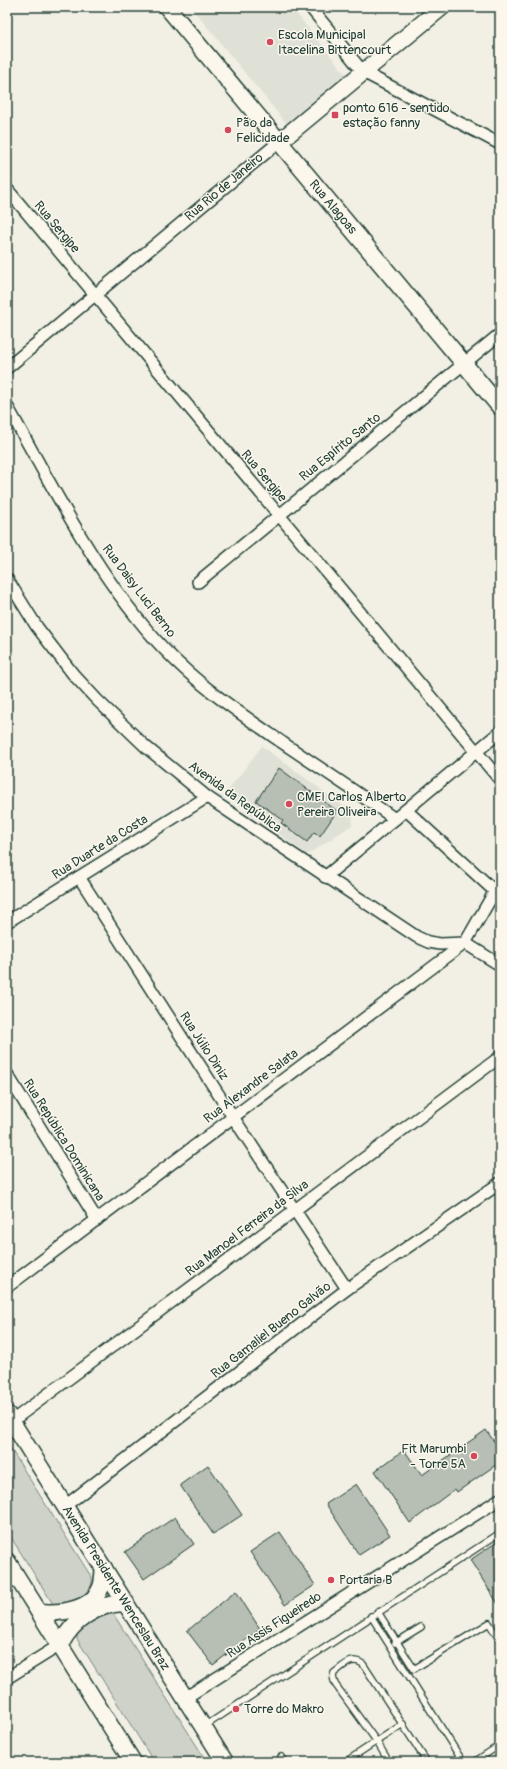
<svg xmlns="http://www.w3.org/2000/svg" width="507" height="1769" viewBox="0 0 507 1769" font-family="Pangolin,sans-serif">
	<style>
		.built { fill: #e0e1d6 }
		.green { fill: #cfd2c8; stroke: #77887e }
		.building { fill: #b7beb3; stroke: #1f3d34 }
		.lines { fill: none; stroke-linecap: round; stroke-linejoin: round }
		.lane-casing { stroke: #1f3d34; stroke-width: 8 }
		.street-casing { stroke: #1f3d34; stroke-width: 14 }
		.secondary-casing { stroke: #1f3d34; stroke-width: 19 }
		.lane { stroke: #fbf7ec; stroke-width: 5.5 }
		.street { stroke: #fbf7ec; stroke-width: 11 }
		.secondary { stroke: #fbf7ec; stroke-width: 16 }
		.poi-dot { fill: #d1495b; stroke: #fbf7ec; stroke-width: 1.5 }
		.labels { text-anchor: middle; dominant-baseline: central; stroke-width: 3; stroke-linejoin: round; paint-order: stroke }
		.poi-label { font-size: 13px; fill: #1f3d34; stroke: #fbf7ec; text-anchor: start }
		.street-label { font-size: 13px; fill: #1f3d34; stroke: #fbf7ec }
	</style>
	<rect width="100%" height="100%" fill="#f2f0e5"/>
	<filter id="ink" filterUnits="userSpaceOnUse"><feTurbulence type="fractalNoise" baseFrequency=".025" numOctaves="2"/><feDisplacementMap in="SourceGraphic" scale="8" xChannelSelector="R" yChannelSelector="G"/><feConvolveMatrix kernelMatrix="1 2 1 2 8 2 1 2 1" color-interpolation-filters="sRGB"/></filter>
	<g filter="url(#ink)">
		<g class="built">
			<polygon points="191,7 291,7 349,78 289,127"/>
			<polygon points="262,746 353,813 352,825 307,855 225,794"/>
		</g>
		<g class="green">
			<path d="M 7,1443 L 92,1578 C 94,1591 77,1601 66,1605 C 62,1606 57,1605 53,1604 L 7,1531 Z"/>
			<polygon points="109,1612 114,1615 207,1762 154,1762 77,1639 77,1635 81,1628"/>
		</g>
		<g class="building">
			<polygon points="279,768 337,811 320,836 314,832 307,842 281,823 283,820 256,801"/>
			<polygon points="486,1430 500,1450 500,1462 457,1492 455,1489 410,1523 375,1471 404,1450 422,1475"/>
			<polygon points="208,1465 242,1515 213,1534 180,1485"/>
			<polygon points="356,1484 390,1535 359,1555 326,1504"/>
			<polygon points="175,1517 194,1544 144,1579 125,1552"/>
			<polygon points="280,1532 315,1585 285,1605 250,1552"/>
			<polygon points="500,1540 500,1607 470,1560"/>
			<polygon points="236,1591 260,1629 213,1665 187,1631"/>
		</g>
		<g class="lines">
			<g class="lane-casing">
				<g id="lane">
					<polyline points="378,1612 414,1669 489,1623 500,1641"/>
					<polyline points="371,1616 463,1762"/>
					<polyline points="395,1643 421,1627"/>
					<polyline points="205,1726 500,1533"/>
					<polyline points="281,1757 284,1762"/>
					<polyline points="345,1762 403,1724"/>
					<path d="M 389,1762 L 377,1742 L 335,1684 L 333,1677 L 334,1673 C 344,1666 351,1656 363,1664 L 427,1762"/>
					<polyline points="474,1762 500,1745"/>
				</g>
			</g>
			<g class="street-casing">
				<g id="street">
					<polyline points="310,7 363,72 500,144"/>
					<polyline points="7,189 500,780"/>
					<polyline points="7,368 279,142"/>
					<path d="M 7,406 C 54,489 98,579 164,649 C 199,686 241,714 283,743 C 320,768 358,793 395,819"/>
					<polyline points="7,579 37,627 73,674 97,700 146,747 207,797 417,937 428,942 440,944 465,943 500,965"/>
					<polyline points="198,582 500,334"/>
					<polyline points="406,810 500,896"/>
					<polyline points="79,877 233,1117 347,1289"/>
					<polyline points="325,877 500,732"/>
					<polyline points="7,922 207,797"/>
					<polyline points="7,1074 97,1220"/>
					<polyline points="7,1287 465,943 495,891"/>
					<polyline points="12,1421 500,1057"/>
					<polyline points="65,1506 347,1289 500,1183"/>
					<polyline points="7,1678 60,1645"/>
					<polyline points="185,1698 500,1499"/>
				</g>
			</g>
			<g class="secondary-casing">
				<g id="secondary">
					<polyline points="167,7 500,407"/>
					<polyline points="279,142 442,7"/>
					<polyline points="7,1414 225,1762"/>
					<polyline points="7,1561 133,1762"/>
					<path d="M 39,1612 C 61,1614 95,1610 102,1584 C 103,1579 103,1573 104,1568"/>
					<path d="M 60,1645 C 73,1620 97,1603 126,1603"/>
				</g>
			</g>
			<use href="#lane" class="lane"/>
			<use href="#street" class="street"/>
			<use href="#secondary" class="secondary"/>
		</g>
	</g>
	<g class="poi-dot">
		<circle cx="270" cy="42" r="4"/>
		<rect x="331" y="111" width="8" height="8" rx="2"/>
		<circle cx="228" cy="130" r="4"/>
		<circle cx="289" cy="804" r="4"/>
		<circle cx="474" cy="1456" r="4"/>
		<circle cx="331" cy="1580" r="4"/>
		<circle cx="236" cy="1709" r="4"/>
	</g>
	<g class="labels">
		<g class="poi-label">
			<text x="278" y="35">Escola Municipal<tspan x="278" dy="15">Itacelina Bittencourt</tspan></text>
			<text x="343" y="108">ponto 616 - sentido<tspan x="343" dy="15">estação fanny</tspan></text>
			<text x="236" y="123">Pão da<tspan x="236" dy="15">Felicidade</tspan></text>
			<text x="297" y="797">CMEI Carlos Alberto<tspan x="297" dy="15">Pereira Oliveira</tspan></text>
			<text x="466" y="1449" text-anchor="end">Fit Marumbi<tspan x="466" dy="15">- Torre 5A</tspan></text>
			<text x="339" y="1580">Portaria B</text>
			<text x="244" y="1709">Torre do Makro</text>
		</g>
		<g class="street-label">
			<text transform="translate(224 187) rotate(-40)">Rua Rio de Janeiro</text>
			<text transform="translate(333 207) rotate(50)">Rua Alagoas</text>
			<text transform="translate(57 227) rotate(50)">Rua Sergipe</text>
			<text transform="translate(340 447) rotate(-39)">Rua Espírito Santo</text>
			<text transform="translate(264 476) rotate(50)">Rua Sergipe</text>
			<text transform="translate(139 591) rotate(53)">Rua Daisy Luci Berno</text>
			<text transform="translate(235 797) rotate(36)">Avenida da República</text>
			<text transform="translate(100 847) rotate(-32)">Rua Duarte da Costa</text>
			<text transform="translate(204 1046) rotate(57)">Rua Júlio Diniz</text>
			<text transform="translate(251 1086) rotate(-37)">Rua Alexandre Salata</text>
			<text transform="translate(64 1140) rotate(58)">Rua República Dominicana</text>
			<text transform="translate(247 1228) rotate(-37)">Rua Manoel Ferreira da Silva</text>
			<text transform="translate(271 1330) rotate(-38)">Rua Gamaliel Bueno Galvão</text>
			<text transform="translate(116 1588) rotate(58)">Avenida Presidente Wenceslau Braz</text>
			<text transform="translate(274 1625) rotate(-33)">Rua Assis Figueiredo</text>
		</g>
	</g>
	<rect width="507" height="1769" fill="none" stroke="#fbf7ec" stroke-width="24"/>
	<rect x="12" y="12" width="483" height="1745" fill="none" stroke="#1f3d34" stroke-width="1.5" filter="url(#ink)"/>
</svg>
